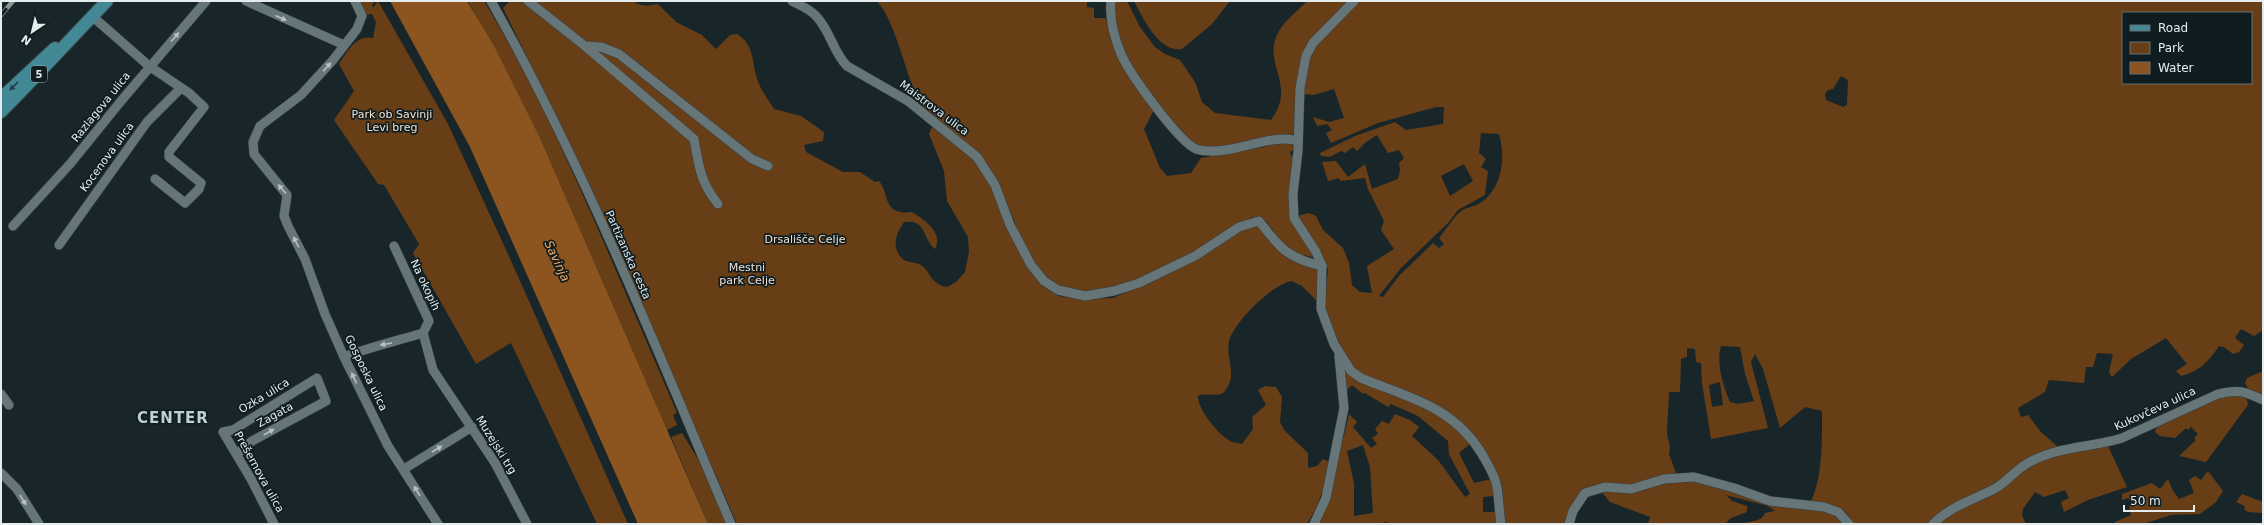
<svg xmlns="http://www.w3.org/2000/svg" width="2264" height="525" viewBox="0 0 2264 525" font-family="'DejaVu Sans',sans-serif">
	<style>
		.green { fill: #683e16; fill-rule: evenodd }
		.water { fill: #8c541e }
		.lines { fill: none; stroke-linecap: round; stroke-linejoin: round }
		.minor-casing { stroke: #354042; stroke-width: 10 }
		.major-casing { stroke: #354042; stroke-width: 14 }
		.minor { stroke: #657578; stroke-width: 9 }
		.major { stroke: #428895; stroke-width: 12 }
		.rail-casing { stroke: #8d979a; stroke-width: 4.5 }
		.rail { stroke: #0f1d20; stroke-width: 3; stroke-dasharray: 9; stroke-linecap: butt }
		.oneway { fill: #b8c2c5 }
		.oneway2 { fill: #214249 }
		.labels { text-anchor: middle; dominant-baseline: central; stroke-width: 3.5; stroke-linejoin: round; paint-order: stroke }
		.shield { fill: #0f1d20; stroke: #a4aeb0; stroke-width: 1 }
		.shield-label { font-size: 10px; font-weight: bold; fill: #e4ecee }
		.street-label { font-size: 11px; fill: #e4ecee; stroke: #0f1d20 }
		.park-label { font-size: 11px; fill: #f2dece; stroke: #0f1d20 }
		.water-label { font-size: 12px; font-style: italic; fill: #faac68; stroke: #0f1d20 }
		.district-label { font-size: 15px; font-weight: bold; letter-spacing: 1px; fill: #bed0d4; stroke: #0f1d20 }
	</style>
	<rect width="100%" height="100%" fill="#192629"/>
	<g class="green">
		<path d="M 359,1 L 375,1 L 372,5 L 373,8 L 378,1 L 448,124 L 508,254 L 628,524 L 597,524 L 511,343 L 476,364 L 413,253 L 419,244 L 384,185 L 378,184 L 334,120 L 354,91 L 339,64 C 347,52 356,34 373,38 L 376,22 L 372,14 L 366,15 Z"/>
		<path d="M 468,1 L 484,1 C 531,78 568,161 604,243 C 628,299 653,356 677,413 L 673,415 L 677,425 L 667,430 L 541,140 Z"/>
		<path d="M 510,1 L 633,1 C 641,7 648,6 658,4 L 676,22 L 702,35 L 716,49 L 730,35 L 737,34 C 753,44 752,58 756,75 C 759,88 767,98 774,109 L 801,116 L 824,132 L 823,141 L 804,145 L 806,152 L 843,172 L 860,172 L 875,182 L 879,181 C 890,194 882,216 912,212 C 923,219 944,232 935,249 C 922,238 927,219 904,222 C 896,233 890,249 904,260 C 909,263 915,262 919,264 C 932,271 928,283 947,287 L 956,282 L 965,272 L 969,252 L 968,237 L 947,201 L 944,171 L 929,134 L 932,127 L 978,163 L 988,178 L 1032,272 L 1042,286 L 1059,296 L 1077,299 L 1113,298 L 1146,283 L 1247,227 L 1258,225 L 1283,255 L 1321,271 L 1317,301 L 1302,286 L 1292,281 C 1272,284 1234,322 1229,341 C 1225,357 1239,376 1224,392 C 1218,398 1205,392 1198,396 C 1197,409 1220,437 1232,442 C 1235,443 1239,443 1242,444 L 1253,429 L 1252,417 L 1266,405 L 1258,390 L 1265,386 L 1276,387 L 1282,397 L 1280,422 L 1284,430 L 1308,453 L 1308,468 L 1317,466 L 1323,459 L 1330,462 C 1324,486 1321,502 1307,524 L 737,524 L 591,187 L 503,8 Z"/>
		<path d="M 876,1 L 1087,1 L 1087,7 L 1094,8 L 1094,18 L 1105,18 L 1124,64 L 1154,110 L 1144,129 L 1160,168 L 1167,176 L 1191,173 L 1201,158 L 1264,147 L 1282,141 L 1292,144 L 1294,150 L 1290,152 L 1291,156 L 1294,155 L 1291,218 L 1315,256 L 1311,257 L 1289,251 L 1265,220 L 1253,217 C 1202,243 1081,337 1035,265 C 1013,230 1007,185 978,155 L 905,96 L 914,89 C 905,69 892,13 876,1 Z"/>
		<path d="M 1111,1 L 1127,1 L 1140,27 L 1155,47 L 1165,54 L 1180,60 L 1195,82 L 1202,102 L 1215,113 L 1271,120 C 1297,85 1263,65 1277,35 C 1283,21 1297,12 1307,1 L 1350,1 L 1308,45 L 1295,134 L 1219,148 L 1193,146 C 1165,112 1124,66 1113,22 C 1112,16 1112,8 1111,1 Z"/>
		<path d="M 1134,1 L 1230,1 L 1212,24 L 1182,49 C 1159,53 1143,18 1134,1 Z"/>
		<path d="M 1358,1 L 2263,1 L 2263,330 L 2254,336 L 2241,329 L 2235,338 L 2244,345 L 2239,352 L 2233,354 L 2224,347 L 2219,346 C 2208,362 2200,371 2181,376 L 2176,371 L 2187,364 L 2166,338 L 2131,359 L 2112,377 L 2109,372 L 2113,354 L 2097,353 L 2093,367 L 2086,367 L 2084,383 L 2049,380 L 2045,392 L 2018,408 L 2021,417 L 2028,415 L 2040,431 L 2059,448 L 1929,524 L 1854,524 C 1846,506 1827,505 1810,503 C 1823,479 1822,438 1822,411 L 1805,407 L 1780,428 L 1763,369 L 1755,354 L 1751,362 L 1768,428 L 1711,439 L 1702,383 L 1701,363 L 1696,362 L 1695,349 L 1687,348 L 1687,357 L 1681,359 L 1680,392 L 1669,392 L 1667,433 L 1670,448 L 1669,454 L 1677,476 L 1625,486 L 1595,485 L 1581,492 L 1566,524 L 1505,524 L 1502,484 L 1495,469 L 1449,414 L 1430,401 L 1389,387 L 1351,368 L 1336,340 L 1324,305 L 1328,270 L 1321,251 L 1297,216 L 1309,213 L 1316,216 L 1323,230 L 1343,248 L 1349,263 L 1352,285 L 1360,292 L 1372,293 L 1367,266 L 1394,249 L 1381,230 L 1384,221 L 1368,189 L 1365,178 L 1340,181 L 1339,178 L 1328,181 L 1322,162 L 1336,161 L 1348,177 L 1365,164 L 1372,189 L 1398,179 L 1400,170 L 1399,163 L 1404,158 L 1399,150 L 1388,153 L 1377,135 L 1366,142 L 1357,151 L 1353,147 L 1345,153 L 1341,151 L 1330,157 L 1321,156 L 1320,153 L 1355,136 L 1395,122 L 1406,130 L 1443,124 L 1444,107 L 1436,107 L 1378,123 L 1331,143 L 1326,133 L 1332,130 L 1327,124 L 1317,126 L 1313,117 L 1329,122 L 1344,118 L 1334,89 L 1314,95 L 1303,94 L 1304,77 L 1313,49 ZM 2123,13 L 2251,13 L 2251,83 L 2123,83 ZM 1841,76 L 1848,80 L 1847,105 L 1843,107 L 1826,100 L 1825,94 L 1828,90 L 1833,89 ZM 1481,133 L 1499,134 C 1506,158 1502,189 1480,203 C 1474,207 1466,207 1460,212 C 1452,219 1446,230 1439,238 L 1444,244 L 1439,248 L 1433,243 L 1399,276 L 1383,297 L 1379,296 L 1401,268 L 1448,223 L 1458,210 L 1485,195 L 1488,171 L 1481,167 L 1486,159 L 1479,153 ZM 1464,164 L 1473,181 L 1450,196 L 1441,176 ZM 1721,346 L 1740,347 L 1745,374 L 1754,401 L 1738,404 L 1730,402 C 1723,386 1716,363 1721,346 ZM 1720,382 L 1723,405 L 1712,407 L 1709,385 Z"/>
		<path d="M 1342,367 L 1404,396 L 1461,429 L 1470,444 L 1459,453 L 1474,483 L 1492,479 L 1495,496 L 1483,497 L 1483,512 L 1495,512 L 1497,524 L 1393,524 L 1385,522 L 1382,524 L 1317,524 L 1323,517 L 1331,490 L 1349,414 L 1357,422 L 1353,427 L 1371,448 L 1377,444 L 1372,438 L 1378,434 L 1375,429 L 1382,421 L 1389,424 L 1395,414 L 1410,420 L 1419,427 L 1412,436 L 1438,460 L 1465,497 L 1470,494 L 1449,454 L 1448,441 L 1418,416 L 1391,404 L 1388,407 L 1365,393 L 1363,394 L 1352,385 L 1345,392 ZM 1363,445 L 1370,467 L 1373,513 L 1354,516 L 1354,484 L 1347,451 Z"/>
		<polygon points="2263,371 2263,396 2249,390 2245,383 2247,378"/>
		<path d="M 2231,394 L 2246,396 L 2248,405 L 2206,462 L 2179,456 L 2196,440 L 2194,438 L 2198,434 L 2191,427 L 2188,430 L 2186,428 L 2175,438 L 2160,436 L 2155,432 C 2158,417 2216,399 2231,394 Z"/>
		<polygon points="682,433 698,459 726,524 708,524 671,437"/>
		<polygon points="2108,446 2127,487 2088,500 2064,512 2061,502 2069,498 2065,490 2044,497 2035,492 2023,509 2022,515 2026,524 1937,524 2030,464 2064,452"/>
		<polygon points="2208,471 2223,491 2216,502 2200,514 2171,515 2143,524 2115,524 2115,522 2131,515 2129,506 2132,504 2128,498 2122,500 2122,494 2152,483 2160,489 2168,479 2173,491 2179,499 2194,493 2189,480 2195,476 2201,480"/>
		<path d="M 1688,480 L 1826,511 L 1834,515 L 1843,524 L 1742,524 C 1750,520 1761,523 1765,513 L 1775,511 L 1768,506 L 1726,495 L 1732,501 L 1747,506 L 1747,512 L 1731,518 L 1725,524 L 1648,524 L 1650,517 L 1610,502 L 1600,490 Z"/>
		<polygon points="2242,494 2263,502 2263,513 2248,512 2244,509 2245,506 2236,502"/>
	</g>
	<polygon class="water" points="390,1 467,1 494,46 541,140 708,524 638,524 470,147"/>
	<g class="lines">
		<g class="minor-casing">
			<g id="minor">
				<polyline points="246,1 344,45"/>
				<polyline points="355,1 362,16 357,29 333,60 301,95 260,126 253,142 254,154 287,195 284,216 288,226 305,259 325,314 344,357 388,446 438,524"/>
				<path d="M 491,1 C 585,168 656,348 731,524"/>
				<polyline points="528,1 585,46 601,47 619,54 752,159 768,166"/>
				<path d="M 792,1 C 799,5 810,9 816,16 C 830,30 833,52 847,66 L 908,101 L 977,157 L 995,185 L 1010,225 L 1031,265 L 1044,281 L 1058,290 L 1085,296 L 1114,291 L 1139,283 L 1195,256 L 1239,227 L 1259,221 C 1280,248 1287,258 1322,266"/>
				<path d="M 1111,1 C 1109,20 1114,37 1121,54 C 1129,73 1178,141 1196,149 C 1199,150 1205,151 1208,151 C 1238,153 1271,133 1298,141"/>
				<path d="M 1354,1 L 1313,43 L 1306,56 L 1300,88 L 1298,151 L 1293,194 L 1294,218 L 1316,252 L 1322,266 L 1321,309 L 1334,344 L 1351,371 L 1361,378 C 1409,398 1453,406 1482,454 C 1488,465 1495,475 1497,487 C 1499,499 1499,512 1501,524"/>
				<polyline points="92,16 149,66 189,93 204,107 169,152 169,157 201,183 199,189 185,203 155,179"/>
				<path d="M 585,46 L 694,139 C 699,166 700,182 718,204"/>
				<polyline points="13,226 70,164 121,101 206,1"/>
				<polyline points="59,245 147,122 181,88"/>
				<polyline points="394,246 429,321 423,333 433,370 495,463 527,524"/>
				<path d="M 344,357 C 370,347 396,341 423,333"/>
				<polyline points="1,394 9,405"/>
				<polyline points="237,454 252,441 326,401 317,378 233,430 223,432 251,479 274,524"/>
				<polyline points="404,469 472,427"/>
				<polyline points="1,473 17,489 39,524"/>
				<polyline points="1314,524 1326,498 1344,408 1339,356"/>
				<polyline points="1569,524 1573,511 1585,493 1605,487 1631,489 1664,479 1694,477 1734,488 1770,501 1824,507 1838,512 1849,524"/>
				<path d="M 1933,524 C 1949,507 1973,500 1994,489 C 2006,483 2015,470 2028,463 C 2057,446 2091,448 2122,438 L 2218,394 C 2238,389 2244,391 2263,400"/>
			</g>
		</g>
		<g class="major-casing">
			<g id="major">
				<polyline points="1,98 55,48"/>
				<path d="M 1,112 C 37,76 71,38 107,1"/>
			</g>
		</g>
		<use href="#minor" class="minor"/>
		<use href="#major" class="major"/>
		<g class="rail-casing">
			<polyline id="rail" points="1,15 13,1"/>
		</g>
		<use href="#rail" class="rail"/>
	</g>
	<defs><path id="oneway-solid" d="M-6-.8H1V-3.2L6.5 0L1 3.2V.8H-6Z"/></defs>
	<g class="oneway">
		<use href="#oneway-solid" transform="translate(281 18) rotate(24)"/>
		<use href="#oneway-solid" transform="translate(175 37) rotate(-49)"/>
		<use href="#oneway-solid" transform="translate(327 67) rotate(-48)"/>
		<use href="#oneway-solid" transform="translate(282 189) rotate(-131)"/>
		<use href="#oneway-solid" transform="translate(296 242) rotate(-118)"/>
		<use href="#oneway-solid" transform="translate(386 344) rotate(170)"/>
		<use href="#oneway-solid" transform="translate(354 378) rotate(-115)"/>
		<use href="#oneway-solid" transform="translate(269 432) rotate(-29)"/>
		<use href="#oneway-solid" transform="translate(437 449) rotate(-32)"/>
		<use href="#oneway-solid" transform="translate(417 491) rotate(-121)"/>
		<use href="#oneway-solid" transform="translate(23 500) rotate(58)"/>
	</g>
	<use class="oneway2" href="#oneway-solid" transform="translate(14 86) rotate(136)"/>
	<g class="labels">
		<rect class="shield" x="31" y="66" width="16" height="16" rx="3"/>
		<g class="shield-label">
			<text x="39" y="74">5</text>
		</g>
		<g class="street-label">
			<text transform="translate(101 107) rotate(-51)">Razlagova ulica</text>
			<text transform="translate(934 108) rotate(37)">Maistrova ulica</text>
			<text transform="translate(107 157) rotate(-54)">Kocenova ulica</text>
			<text transform="translate(628 255) rotate(66)">Partizanska cesta</text>
			<text transform="translate(425 285) rotate(65)">Na okopih</text>
			<text transform="translate(366 373) rotate(64)">Gosposka ulica</text>
			<text transform="translate(264 396) rotate(-31)">Ozka ulica</text>
			<text transform="translate(2155 409) rotate(-25)">Kukovčeva ulica</text>
			<text transform="translate(275 415) rotate(-29)">Zagata</text>
			<text transform="translate(496 445) rotate(58)">Muzejski trg</text>
			<text transform="translate(259 472) rotate(61)">Prešernova ulica</text>
		</g>
		<g class="park-label">
			<text x="392" y="114">Park ob Savinji<tspan x="392" dy="13">Levi breg</tspan></text>
			<text x="805" y="239">Drsališče Celje</text>
			<text x="747" y="267">Mestni<tspan x="747" dy="13">park Celje</tspan></text>
		</g>
		<g class="water-label">
			<text transform="translate(557 261) rotate(65)">Savinja</text>
		</g>
		<g class="district-label">
			<text x="173" y="418">CENTER</text>
		</g>
	</g>
	<rect width="2264" height="525" fill="none" stroke="#e4ecee" stroke-width="4"/>
	<rect x="2122" y="12" width="130" height="72" fill="#0f1d20" stroke="#647072"/>
	<rect x="2130" y="25" width="20" height="6" fill="#428895" stroke="#647072"/>
	<text x="2158" y="32" font-size="12" fill="#e4ecee">Road</text>
	<rect x="2130" y="42" width="20" height="12" fill="#683e16" stroke="#647072"/>
	<text x="2158" y="52" font-size="12" fill="#e4ecee">Park</text>
	<rect x="2130" y="62" width="20" height="12" fill="#8c541e" stroke="#647072"/>
	<text x="2158" y="72" font-size="12" fill="#e4ecee">Water</text>
	<g transform="translate(32 32) rotate(215)" stroke="#0f1d20" stroke-width="3" paint-order="stroke">
	<path d="M0-3L7 15L0 10L-7 15Z" fill="#e4ecee"/>
	<text y="-6" font-size="11" font-weight="bold" text-anchor="middle" fill="#e4ecee">N</text>
	</g>
	<path d="M2124 505v6h70v-6" fill="none" stroke="#e4ecee" stroke-width="2"/>
	<text x="2130" y="505" font-size="12" fill="#e4ecee" stroke="#0f1d20" stroke-width="3" paint-order="stroke">50 m</text>
</svg>
